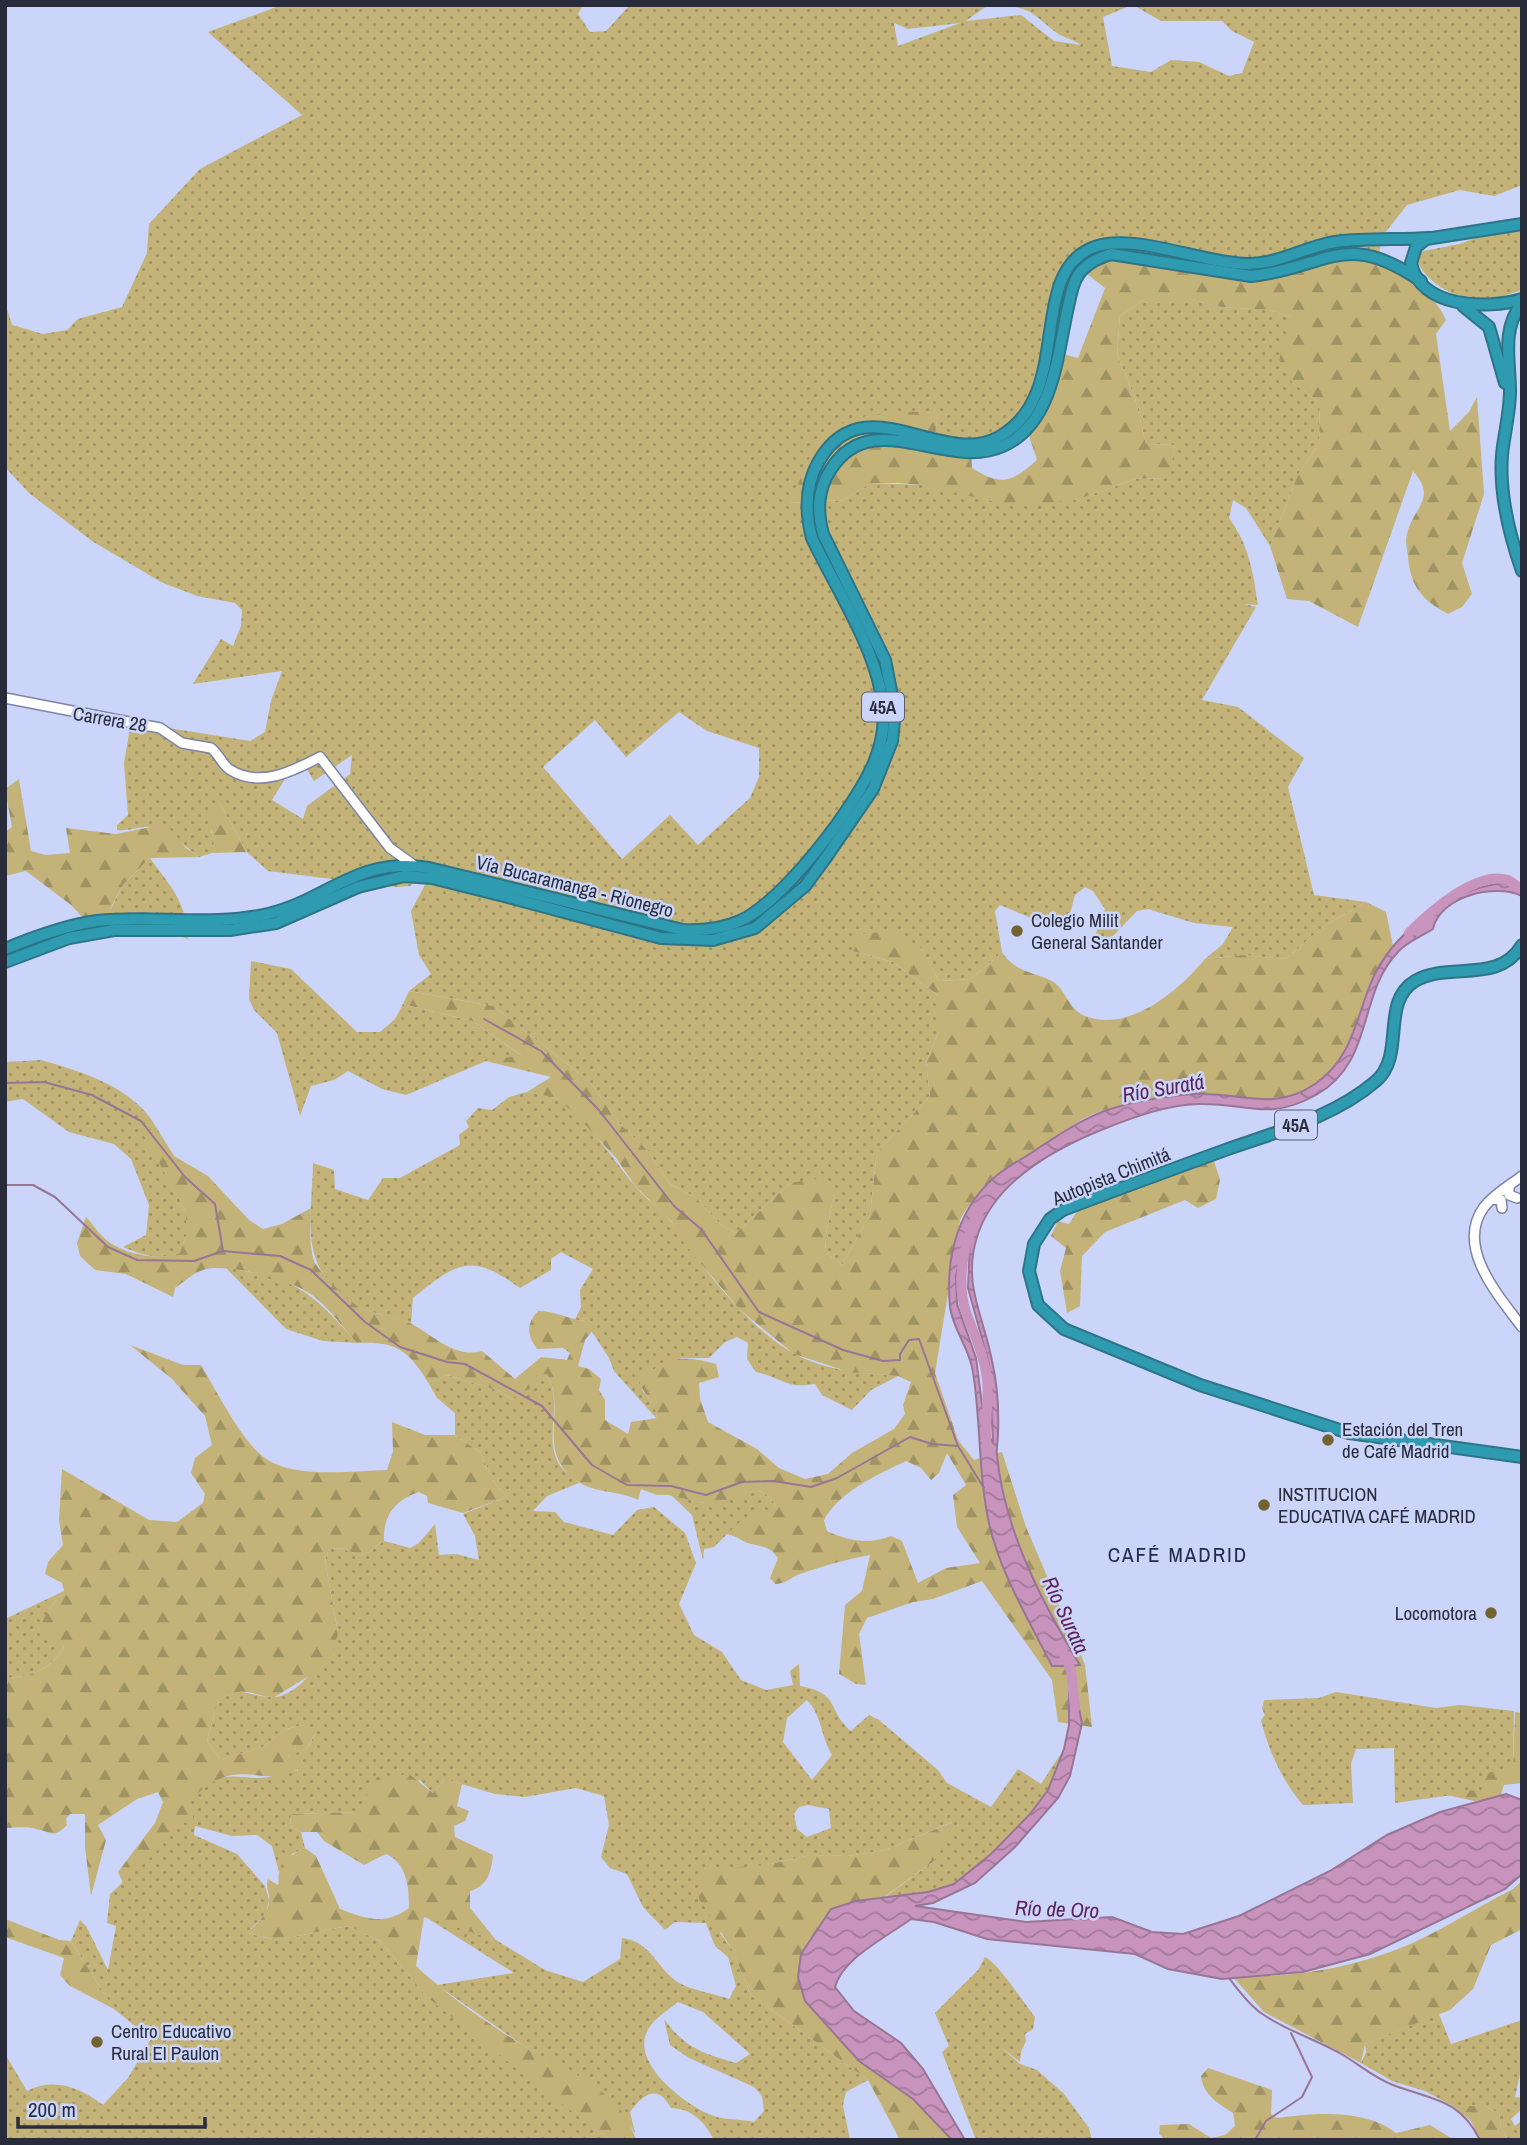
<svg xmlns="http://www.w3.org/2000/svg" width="1527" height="2145" viewBox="0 0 1527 2145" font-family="'Archivo Narrow',sans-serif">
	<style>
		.grass { fill: url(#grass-dots); fill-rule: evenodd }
		.forest { fill: url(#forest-firs); fill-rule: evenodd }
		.water { fill: url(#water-waves); stroke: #987596; stroke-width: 2; fill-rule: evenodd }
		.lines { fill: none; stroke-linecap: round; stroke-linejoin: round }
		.stream { stroke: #987596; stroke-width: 2 }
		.river { stroke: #c894be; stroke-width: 10 }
		.secondary-casing { stroke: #7b84a5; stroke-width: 12 }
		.highway-casing { stroke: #2d7487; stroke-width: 14 }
		.secondary { stroke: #fff; stroke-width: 9 }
		.highway { stroke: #2f9bb0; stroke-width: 10 }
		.poi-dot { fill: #726330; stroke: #cbd4f9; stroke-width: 2.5 }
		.labels { text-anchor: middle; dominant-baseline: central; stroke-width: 5; stroke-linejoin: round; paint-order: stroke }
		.shield { fill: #cbd4f9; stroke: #595e73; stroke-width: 2 }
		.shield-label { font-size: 18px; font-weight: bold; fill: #282c3a }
		.street-label { font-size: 19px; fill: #282c3a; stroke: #cbd4f9 }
		.poi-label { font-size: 19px; fill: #282c3a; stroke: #cbd4f9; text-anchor: start }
		.water-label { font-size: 21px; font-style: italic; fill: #5e2156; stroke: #cbd4f9 }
		.neighbourhood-label { font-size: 21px; letter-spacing: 2px; fill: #252b47; stroke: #cbd4f9 }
	</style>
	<defs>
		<pattern id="grass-dots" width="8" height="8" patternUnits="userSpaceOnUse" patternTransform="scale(1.75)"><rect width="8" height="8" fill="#c4b378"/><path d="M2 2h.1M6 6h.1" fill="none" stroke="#9f9263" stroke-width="1.8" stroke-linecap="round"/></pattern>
		<pattern id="forest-firs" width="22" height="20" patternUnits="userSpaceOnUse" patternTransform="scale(1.75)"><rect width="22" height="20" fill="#c4b378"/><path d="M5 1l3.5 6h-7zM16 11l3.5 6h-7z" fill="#9f9263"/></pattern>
		<pattern id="water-waves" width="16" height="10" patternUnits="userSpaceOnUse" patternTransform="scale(1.75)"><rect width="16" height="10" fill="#c894be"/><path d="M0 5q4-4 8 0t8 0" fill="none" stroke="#a2799b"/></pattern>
	</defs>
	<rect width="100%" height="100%" fill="#cbd4f9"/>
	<g class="grass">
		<path d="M 282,5 L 583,5 L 578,14 L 590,32 L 606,31 L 630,5 L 988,5 L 966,21 L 1021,15 L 1054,41 L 1081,45 C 1075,40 1064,38 1057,33 C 1034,16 1035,9 1003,5 L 1132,5 L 1103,17 L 1112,66 L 1151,72 L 1171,60 L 1199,62 L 1229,76 L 1242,73 L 1254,42 L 1232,31 L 1222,21 L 1161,21 L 1133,5 L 1522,5 L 1522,185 L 1494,196 L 1460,190 L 1407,205 L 1381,238 L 1379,258 L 1273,274 L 1082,270 L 1048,390 L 1015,439 L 934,446 L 938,412 C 893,411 866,420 825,435 L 790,503 L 844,500 L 870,483 L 922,485 L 1076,500 L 1135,479 L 1168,478 L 1175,445 L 1146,444 L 1135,398 L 1117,354 L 1120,316 L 1145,299 L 1188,299 L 1221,307 L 1270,310 L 1291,317 L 1292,382 L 1320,403 L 1319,443 L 1298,475 L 1270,546 L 1246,508 L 1233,500 L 1229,518 C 1249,545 1253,572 1258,605 L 1245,604 L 1256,607 L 1202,700 L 1238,707 L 1304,758 L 1288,787 L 1314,895 L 1366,902 L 1324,926 L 1286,959 L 1242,955 L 1205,959 L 1223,944 L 1233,927 L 1194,923 L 1148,909 L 1137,911 L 1108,941 L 1102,936 L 1095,936 L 1105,909 L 1093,891 L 1085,887 L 1075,895 L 1066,928 L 1036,920 L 1000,905 L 995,911 L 1002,952 L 971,979 L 939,981 L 921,948 L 852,951 L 893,962 L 940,997 L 939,1031 L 926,1062 L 930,1096 L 877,1152 L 870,1214 L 842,1265 L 826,1253 L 825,1240 L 834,1193 L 790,1183 L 736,1233 L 721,1225 L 695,1197 L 670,1184 L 648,1151 L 619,1123 L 589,1081 L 493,1006 L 409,991 L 431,974 L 419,955 L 411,911 L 433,870 L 410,886 L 397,887 L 268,871 L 247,852 L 219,802 L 211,832 L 216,842 L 212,853 L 199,857 C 185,847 164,824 145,827 C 134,828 128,831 117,830 L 117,825 L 128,815 L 124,763 L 131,722 L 250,741 L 265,732 L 271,701 L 282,671 L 193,684 L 221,639 L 233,646 L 241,626 L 242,610 L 235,603 L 197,596 L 161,582 L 92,541 L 29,493 L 5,467 L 5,302 L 12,325 L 43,334 L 67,330 L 78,319 L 122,307 L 147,253 L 149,224 L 200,169 L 302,115 L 208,32 ZM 894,23 L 908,29 L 960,23 L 898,46 ZM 679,712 L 707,731 L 759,748 L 759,777 L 750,798 L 698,845 L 670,815 L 622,859 L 543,767 L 595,720 L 626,757 ZM 352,755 L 350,774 L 307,806 L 303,819 L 272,800 L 291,769 L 304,765 L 314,781 Z"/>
		<path d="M 1522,231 L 1522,290 C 1510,294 1496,299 1483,300 C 1459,302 1422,281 1416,257 L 1419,252 L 1459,244 L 1490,233 Z"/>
		<path d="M 150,858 C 171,888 186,900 188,939 L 160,929 L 74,940 L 5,967 L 5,953 L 65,927 L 121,916 L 110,910 L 123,885 Z"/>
		<polygon points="251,961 291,969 357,1032 380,1032 395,1019 403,1004 472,1021 522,1056 486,1061 406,1095 382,1089 348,1071 334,1080 311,1086 300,1116 277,1033 254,1010 249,999"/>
		<path d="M 41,1060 C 81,1071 135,1088 156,1127 L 144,1134 L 186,1212 L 186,1236 L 180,1253 C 159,1261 143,1255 123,1247 L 146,1235 L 149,1205 L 131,1159 L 114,1144 L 69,1132 L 23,1099 L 5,1102 L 5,1062 Z"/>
		<path d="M 527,1092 C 536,1094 550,1095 558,1099 C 581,1112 617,1164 635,1186 C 646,1200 662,1209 672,1223 C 703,1268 746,1327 795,1354 C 826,1371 863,1373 898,1376 L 871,1390 L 852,1410 L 822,1395 L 815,1384 C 785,1389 784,1378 756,1372 L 747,1359 L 748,1343 L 737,1337 L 725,1342 L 709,1358 L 681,1358 L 642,1390 L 656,1408 L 657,1419 L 614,1371 L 609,1358 L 585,1321 L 575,1320 L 581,1307 L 580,1290 L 593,1269 L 561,1252 L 551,1259 L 551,1270 L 520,1288 C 471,1252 457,1262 413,1298 L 411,1323 C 397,1317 369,1313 359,1307 C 296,1268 312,1225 313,1163 L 334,1170 L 335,1189 L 368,1200 L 383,1178 L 400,1178 L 460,1145 L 459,1135 L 469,1127 L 466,1121 L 478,1108 L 492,1110 L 509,1097 Z"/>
		<path d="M 223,1265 C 238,1271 251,1272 266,1275 C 306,1284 331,1314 357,1343 L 323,1341 L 286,1329 Z"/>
		<path d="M 537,1374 L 547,1374 C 564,1405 543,1436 559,1464 C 563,1471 573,1477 579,1483 L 547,1496 L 533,1511 L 555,1512 L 564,1522 L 613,1535 L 637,1510 L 654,1507 L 685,1533 L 696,1563 L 679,1604 L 694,1635 L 722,1652 L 741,1680 L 766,1690 L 793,1685 L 790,1671 L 799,1664 L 800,1686 C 842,1694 826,1710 851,1731 L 869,1715 L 879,1720 L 938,1770 L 947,1783 L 991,1807 L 1018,1769 L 1041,1784 L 1064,1749 C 1060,1762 1056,1777 1049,1789 C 1034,1815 980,1871 953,1884 C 933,1895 907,1895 885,1897 L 934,1861 L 952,1822 L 885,1850 L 848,1856 L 811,1855 L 766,1865 L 720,1933 L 732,1949 L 751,1995 L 868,2080 L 846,2092 L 843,2105 L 850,2140 L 714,2140 C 705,2122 691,2108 671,2108 C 658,2083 643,2094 630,2112 L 635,2133 L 616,2105 L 595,2087 L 524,2046 L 437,1985 L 514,1973 L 424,1916 L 496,1940 L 545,1970 L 583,1982 L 620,1959 L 622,1938 C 651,1942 655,1965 676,1981 C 686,1989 716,1994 729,1999 L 736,1986 L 728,1957 L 715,1946 L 706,1923 L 675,1922 L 665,1930 L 643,1907 L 627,1874 L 610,1868 L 601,1857 L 609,1825 L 604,1796 L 576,1788 L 525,1797 L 495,1794 L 445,1779 L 433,1793 L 420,1780 L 357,1812 L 291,1814 L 290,1826 L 301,1832 L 305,1848 L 292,1854 L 279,1872 L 272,1846 L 257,1835 L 232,1836 L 195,1826 L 194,1835 L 237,1854 L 265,1886 L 269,1900 L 266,1913 L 247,1933 L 277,1940 L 348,1926 L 380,1941 L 428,1998 L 610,2140 L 5,2140 L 5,2054 L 27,2091 C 55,2077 80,2088 103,2105 L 128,2078 L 151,2039 L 114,2009 L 71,1941 L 80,1920 L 86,1926 L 108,1970 L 116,1926 L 107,1923 L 110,1894 C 146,1866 175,1799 213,1781 C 230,1773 242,1778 260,1778 C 273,1777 286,1773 298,1770 L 288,1755 L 307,1749 L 315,1734 L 302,1725 L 283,1730 L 265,1746 L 221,1760 L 207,1741 L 218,1700 C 245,1685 243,1695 269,1697 C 300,1700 324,1655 338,1633 L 325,1560 L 329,1549 L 340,1548 L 363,1556 L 384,1541 L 410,1548 L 419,1543 L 435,1524 L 439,1555 L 456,1554 L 479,1560 L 475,1536 L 463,1514 L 507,1497 L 494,1482 L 480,1452 L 455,1435 L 455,1413 L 437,1398 L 429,1384 L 447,1375 L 500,1391 L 511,1399 ZM 807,1700 C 822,1715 821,1737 832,1755 L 812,1780 L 783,1742 L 787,1718 ZM 808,1805 L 829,1809 L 831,1828 L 807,1837 L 797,1829 L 794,1814 L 799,1807 ZM 678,2002 L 703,2012 L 750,2054 L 736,2063 C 702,2053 685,2048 664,2019 L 670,2045 L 689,2058 L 754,2087 L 762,2096 L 764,2111 L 754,2122 C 742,2119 728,2120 717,2117 C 690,2109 637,2069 645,2037 C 649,2021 666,2012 678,2002 Z"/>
		<polygon points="758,1490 770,1497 778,1509 730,1532 739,1538 727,1534 714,1547 704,1549 703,1560 692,1515 670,1494 703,1503 718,1503"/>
		<path d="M 64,1591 L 47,1611 L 47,1632 L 64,1647 C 50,1670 32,1677 5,1678 L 5,1619 Z"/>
		<path d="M 1336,1692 L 1436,1708 L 1460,1705 L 1514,1711 L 1513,1767 L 1481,1791 L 1395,1803 L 1394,1748 L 1356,1749 L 1351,1764 L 1353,1803 L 1303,1805 C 1283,1782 1268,1750 1261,1720 L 1265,1715 L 1262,1709 L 1264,1700 L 1319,1698 Z"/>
		<path d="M 985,1957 C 999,1964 1023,2002 1035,2017 L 1033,2029 L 1025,2034 L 1026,2041 L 1021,2052 L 1020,2062 L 1001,2047 L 1020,2064 L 1037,2070 L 1064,2094 L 1089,2128 L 1092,2140 L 976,2140 L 942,2052 L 949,2046 L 935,2013 L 978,1970 Z"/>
		<polygon points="1439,2014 1451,2044 1522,2020 1522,2065 1515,2097 1522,2098 1522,2109 1511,2119 1515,2126 1522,2120 1522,2140 1508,2140 1501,2127 1499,2113 1484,2106 1453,2106 1425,2091 1392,2081 1361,2063 1366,2052 1365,2044"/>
	</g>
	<g class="forest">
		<path d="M 1365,255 C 1396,271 1431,286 1446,320 L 1436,334 L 1450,431 L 1469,412 L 1477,397 L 1484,494 L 1462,563 L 1472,594 L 1462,607 L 1448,614 C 1422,600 1410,586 1408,556 C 1407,549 1405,541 1407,534 C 1413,507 1438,499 1413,471 L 1358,627 L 1309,601 L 1287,599 L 1270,546 L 1298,475 L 1319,443 L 1320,403 L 1292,382 L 1279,360 L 1291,317 L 1270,310 L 1221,307 L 1188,299 L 1145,299 L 1120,316 L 1117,354 L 1135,398 L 1146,444 L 1175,445 L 1169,478 L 1135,479 L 1076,500 L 1013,506 L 922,485 L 898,483 L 870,483 L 844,500 L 790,503 C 800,482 808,454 824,436 C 845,411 909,411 938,412 L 934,445 L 971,451 L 972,468 C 1002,487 1012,482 1037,460 L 1027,430 L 1059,353 L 1078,358 L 1105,288 L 1082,270 L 1101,257 L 1251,276 Z"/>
		<polygon points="19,779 31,851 46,855 70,853 66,828 116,834 166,824 186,848 199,857 150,858 123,885 110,909 123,917 86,921 71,905 26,871 5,876 5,832 12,827 5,789"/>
		<path d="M 219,802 L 247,852 L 212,853 C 218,836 204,822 211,804 Z"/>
		<path d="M 1366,902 L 1386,912 L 1393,946 C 1361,990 1362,1055 1313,1085 C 1267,1113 1244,1091 1199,1094 C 1164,1096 1112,1103 1081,1120 C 1063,1130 1045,1144 1028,1156 C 1000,1174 977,1189 960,1220 L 935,1373 L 958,1440 L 974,1460 L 1002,1452 L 1026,1527 L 1085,1665 L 1092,1727 L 1058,1722 L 1052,1680 L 982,1581 L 933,1599 L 913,1602 L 867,1618 L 859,1634 L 866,1685 L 856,1684 L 839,1674 L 845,1605 L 862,1591 L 870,1555 C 847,1559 823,1566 800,1574 C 790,1578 785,1584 775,1584 L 770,1578 L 778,1558 C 770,1546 763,1547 751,1544 C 744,1543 736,1536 729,1532 L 745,1517 L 778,1509 L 770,1497 L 759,1490 C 740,1496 725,1505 706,1503 C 688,1502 675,1493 657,1495 L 641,1489 L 638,1500 C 619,1490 596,1494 577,1481 C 534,1451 568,1412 547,1374 L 537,1375 L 534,1386 L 511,1399 L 500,1391 L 447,1375 L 429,1384 C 409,1350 396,1341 357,1343 C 343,1328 329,1307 312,1295 C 292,1280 226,1262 203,1270 C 193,1273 184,1282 175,1288 L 173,1297 L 126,1274 L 95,1270 L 80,1256 L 77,1243 L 86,1217 C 93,1224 100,1236 109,1242 C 128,1255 158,1261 180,1253 L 186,1236 L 186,1212 L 143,1134 L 156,1127 L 174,1156 L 208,1176 L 249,1220 L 263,1229 L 282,1224 L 311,1208 C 310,1224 309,1245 314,1261 C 318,1271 349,1301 359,1307 C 373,1315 395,1315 410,1323 C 433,1335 455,1359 482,1351 L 515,1379 L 541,1357 L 567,1360 L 570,1353 L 563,1348 L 537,1349 C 527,1335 526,1324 538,1311 C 555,1311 568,1319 585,1321 L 593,1330 L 585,1340 L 578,1366 L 589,1369 L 601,1379 L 599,1390 L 605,1400 L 605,1420 L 628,1434 L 631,1422 L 657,1418 C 656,1403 643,1395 639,1380 C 668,1358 679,1354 716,1364 L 719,1377 L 699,1383 L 700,1399 L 708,1422 L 757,1449 L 779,1468 L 805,1479 L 828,1474 L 852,1453 L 894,1429 L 905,1414 L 903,1405 L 911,1382 L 898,1376 L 849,1372 L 794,1354 L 740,1310 L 683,1242 L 671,1221 L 636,1187 L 616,1158 L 578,1117 L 557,1098 L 527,1092 L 551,1077 L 486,1061 L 521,1055 L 472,1021 L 403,1004 L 409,991 L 493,1006 L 589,1081 L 619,1123 L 648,1151 L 670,1184 L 695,1197 L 721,1225 L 736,1233 L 790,1183 L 826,1177 L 834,1193 L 825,1240 L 826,1253 L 842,1265 L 870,1214 L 877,1152 L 930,1096 L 926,1062 L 939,1031 L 939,996 L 893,962 L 852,951 L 852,935 L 890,931 L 921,948 L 939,981 L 971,979 L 1002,952 C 1016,973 1032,971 1052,981 C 1065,988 1069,1010 1085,1016 C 1130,1033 1178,991 1205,959 L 1242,955 L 1286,959 L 1324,926 ZM 947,1453 L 966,1485 L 953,1495 L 957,1527 L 980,1563 L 946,1568 L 918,1583 L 902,1541 L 891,1536 C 868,1545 848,1541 827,1531 L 824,1520 C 840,1491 877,1475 906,1461 L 921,1468 L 931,1480 L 939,1473 Z"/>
		<polygon points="1213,1158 1220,1180 1216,1199 1198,1208 1185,1200 1105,1232 1082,1256 1080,1306 1067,1313 1060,1271 1066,1248 1051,1236 1058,1221 1069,1224 1080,1207"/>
		<path d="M 130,1345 L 183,1365 L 201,1365 C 216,1390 242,1442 265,1458 C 293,1479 353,1471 387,1470 L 393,1451 L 392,1422 L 425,1435 L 455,1435 L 480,1452 L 494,1482 L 507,1497 L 463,1513 L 428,1503 L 427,1496 L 419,1492 C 394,1500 383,1516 384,1541 L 363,1556 L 340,1548 L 329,1549 L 325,1560 L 338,1633 L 330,1663 L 273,1698 C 247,1693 244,1686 218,1700 L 207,1741 L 221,1760 L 265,1746 L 283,1730 L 302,1725 L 315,1733 L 307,1749 L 288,1756 L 301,1766 C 283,1785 254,1771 233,1775 C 215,1778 204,1788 191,1799 L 194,1826 L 175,1819 C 173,1844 140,1865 123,1883 L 118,1872 L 155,1823 L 163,1802 L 158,1792 L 137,1799 L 98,1825 L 106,1840 L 91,1896 L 85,1847 L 85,1814 L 70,1814 L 66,1819 L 67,1825 C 53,1839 52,1832 36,1829 C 26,1826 15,1828 5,1828 L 5,1678 C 32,1677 50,1670 64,1647 L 40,1628 L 47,1611 L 64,1591 L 62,1583 L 45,1574 L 48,1562 L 63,1545 L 59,1520 L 62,1469 L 149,1520 L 177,1522 L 203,1503 L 205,1494 L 191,1473 L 195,1458 L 212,1445 L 205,1416 L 171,1378 Z"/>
		<polygon points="1515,1712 1522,1713 1522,1783 1504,1785 1500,1798 1474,1801 1443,1794 1463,1790 1481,1791 1487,1773 1513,1767"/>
		<path d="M 409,1774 L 433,1793 L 445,1779 L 462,1784 L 457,1806 L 469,1811 L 465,1821 L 454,1826 L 455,1837 L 493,1855 C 491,1872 488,1886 470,1891 L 470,1908 L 496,1940 L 424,1917 L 416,1966 C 448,1996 487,2023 524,2046 C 564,2070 622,2089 636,2140 L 610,2140 L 541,2088 L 428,1998 L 380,1941 L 348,1926 L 277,1940 L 247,1933 C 256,1924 268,1915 269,1901 C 270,1892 265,1888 268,1879 L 278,1885 C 279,1881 278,1877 279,1873 C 280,1860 295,1853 305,1848 L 316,1856 L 340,1909 C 366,1919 385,1926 409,1908 C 409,1887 407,1863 386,1854 L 364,1865 L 324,1841 L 317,1832 L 301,1832 L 290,1826 L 291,1814 L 357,1812 L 377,1777 Z"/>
		<polygon points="953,1822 945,1844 934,1861 884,1897 856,1901 831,1909 801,1954 805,2001 859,2061 913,2099 952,2140 900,2140 868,2080 751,1995 732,1949 699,1899 698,1885 709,1869 766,1865 811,1855 848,1856 885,1850"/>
		<path d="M 1522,1881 L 1522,1929 L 1491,1945 L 1473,1989 L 1450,2010 L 1365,2044 L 1361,2063 L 1264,2012 L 1233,1977 C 1291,1977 1344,1970 1398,1949 C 1437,1934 1475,1908 1513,1889 Z"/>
		<polygon points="5,1919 59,1940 71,1941 114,2009 70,1986 60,1975 64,1958 5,1937"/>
		<path d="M 1208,2068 L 1272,2090 L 1271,2114 L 1277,2118 C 1314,2113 1364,2108 1396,2133 L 1430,2125 L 1454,2140 L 1166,2140 L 1159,2134 L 1160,2125 L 1189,2124 L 1211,2138 L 1225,2135 L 1235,2126 L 1233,2113 C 1218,2103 1203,2095 1201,2076 Z"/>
		<polygon points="1453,2106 1484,2106 1499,2113 1501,2127 1508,2140 1480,2140 1471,2121"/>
	</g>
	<path class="water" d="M 1503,883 L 1522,889 L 1522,896 C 1495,883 1440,896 1433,929 C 1422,936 1406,942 1398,952 C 1357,994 1375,1062 1316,1095 C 1269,1121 1250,1104 1203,1104 C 1171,1103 1131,1118 1101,1130 C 1052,1150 993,1183 977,1237 C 962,1284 984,1317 992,1361 C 997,1383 999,1411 998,1434 C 998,1441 996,1448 997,1455 C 1004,1529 1042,1603 1080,1665 L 1070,1666 L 1082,1723 L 1070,1776 L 1058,1798 L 1015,1847 L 975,1883 L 933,1903 L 915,1906 L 1026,1922 L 1112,1917 L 1152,1932 L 1183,1934 L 1239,1916 L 1330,1871 L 1387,1835 L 1440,1812 L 1506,1794 L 1522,1800 L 1522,1874 L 1505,1889 L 1370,1954 L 1303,1972 L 1222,1979 L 1168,1969 L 1135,1954 L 987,1939 L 934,1922 L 911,1919 C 885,1938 843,1958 835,1987 L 854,2011 L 901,2043 L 923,2069 L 965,2140 L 952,2140 L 913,2099 L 859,2061 L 805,2001 L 798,1977 L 801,1954 L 831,1909 L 856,1901 L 928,1892 L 954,1884 L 991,1854 L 1030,1814 L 1048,1790 L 1064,1749 L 1069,1725 L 1069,1666 L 1052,1666 C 1029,1620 1000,1573 989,1523 C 978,1473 981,1422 973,1372 C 970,1349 953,1330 950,1307 C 945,1255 959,1204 1001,1172 C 1013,1163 1028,1156 1040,1147 C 1065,1131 1088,1115 1117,1107 C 1137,1101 1182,1093 1203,1094 C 1245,1094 1275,1111 1315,1084 C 1351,1059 1355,1023 1370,985 C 1390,934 1450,889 1503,883 ZM 979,1211 L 970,1242 L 968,1288 L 989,1364 L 993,1441 L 986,1435 L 976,1358 L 957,1304 L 956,1275 L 967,1233 Z"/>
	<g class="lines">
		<g class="stream">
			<polyline points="484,1019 541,1051 598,1109 674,1206 701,1229 759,1312 843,1350 883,1361 900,1360 900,1354 909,1340 919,1339 958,1446 984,1488"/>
			<polyline points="5,1083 44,1082 92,1095 141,1121 185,1177 215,1204 223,1251"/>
			<polyline points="5,1185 33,1185 55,1197 108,1247 137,1260 194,1261 223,1251 280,1256 311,1270 365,1322 400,1347 447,1362 465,1364 542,1406 592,1465 627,1485 671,1486 706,1495 742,1482 774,1481 811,1487 837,1478 910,1437 932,1444 958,1446"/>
			<path d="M 1229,1978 C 1238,1990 1249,2005 1261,2013 C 1286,2031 1316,2039 1343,2055 C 1360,2065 1374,2078 1393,2085 C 1432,2100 1459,2098 1480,2140"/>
			<polyline points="1255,2140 1266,2121 1302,2097 1312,2077 1291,2033"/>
		</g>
		<g class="river">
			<path d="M 1409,933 C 1429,913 1476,870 1508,880 C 1512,882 1518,887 1522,890"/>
			<path d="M 984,1203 C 965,1231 955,1279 966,1312 C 974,1335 984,1354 987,1378 C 990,1401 983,1426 987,1448"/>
			<polyline points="1063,1652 1071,1670 1075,1708"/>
		</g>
		<g class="secondary-casing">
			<g id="secondary">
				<path d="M 5,698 L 160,728 L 182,743 L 211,748 C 219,754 221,763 229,769 C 259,789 293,771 320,757 L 390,848 L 415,866"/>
				<path d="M 1522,1176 C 1509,1186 1494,1194 1484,1207 C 1455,1247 1498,1295 1522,1327"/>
				<polyline points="1509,1186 1509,1195 1517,1198"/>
				<polyline points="1492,1199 1501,1200 1502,1208"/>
			</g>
		</g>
		<g class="highway-casing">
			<g id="highway">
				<path d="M 1522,224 L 1426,239 L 1416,247 L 1411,263 C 1420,308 1487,310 1522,299"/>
				<path d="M 1522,303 C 1501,330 1510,360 1510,391 C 1510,413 1504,434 1502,455 C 1499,494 1509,534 1522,571"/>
				<polyline points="1463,306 1489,327 1505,383"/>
				<path d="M 1522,945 C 1498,985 1449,961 1415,981 C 1380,1002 1406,1055 1376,1081 C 1334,1117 1279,1131 1228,1149 C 1173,1169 1118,1189 1063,1210 L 1050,1219 L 1034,1244 L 1029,1271 L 1038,1305 L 1064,1329 L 1200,1385 L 1349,1433 L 1522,1457"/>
				<path d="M 5,949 C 34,937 66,925 97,921 C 153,915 212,927 268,914 C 328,900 357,856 429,868 L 683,930 C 703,931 722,929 740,921 C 783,902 858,804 875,760 C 881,745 885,725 883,708 C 879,652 836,589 812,538 C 805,511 805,485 819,461 C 864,383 942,469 999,437 C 1075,395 1026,276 1092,248 C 1131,231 1204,264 1248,264 C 1279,264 1305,247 1335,242 C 1367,238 1398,240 1430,238"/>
				<path d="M 5,962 L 69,938 L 114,930 L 230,930 L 276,923 L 358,887 L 404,876 L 432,878 L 504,896 L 661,938 L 713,940 L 755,928 L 805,886 L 827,856 L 873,789 L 892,741 L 895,711 L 885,660 L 823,534 C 817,511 817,490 831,469 C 873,404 946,472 1003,446 C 1054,423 1057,354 1068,307 C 1071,294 1073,279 1083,269 C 1091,261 1101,257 1111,254 L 1251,276 C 1327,268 1344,228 1421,281"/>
			</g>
		</g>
		<use href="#secondary" class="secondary"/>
		<use href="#highway" class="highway"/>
	</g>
	<g class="poi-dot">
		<circle cx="1017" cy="931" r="7"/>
		<circle cx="1328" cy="1440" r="7"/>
		<circle cx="1264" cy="1505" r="7"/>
		<circle cx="1491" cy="1613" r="7"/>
		<circle cx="97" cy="2042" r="7"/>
	</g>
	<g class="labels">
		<g class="shield">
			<rect x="862" y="692.5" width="42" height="29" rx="5"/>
			<rect x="1275" y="1110.5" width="42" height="29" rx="5"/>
		</g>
		<g class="shield-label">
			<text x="883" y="707">45A</text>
			<text x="1296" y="1125">45A</text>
		</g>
		<g class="street-label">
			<text transform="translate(110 719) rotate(10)">Carrera 28</text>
			<text transform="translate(575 886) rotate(14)">Vía Bucaramanga - Rionegro</text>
			<text transform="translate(1111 1176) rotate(-22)">Autopista Chimitá</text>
		</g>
		<g class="poi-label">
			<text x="1031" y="920">Colegio Milit<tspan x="1031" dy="22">General Santander</tspan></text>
			<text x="1342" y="1429">Estación del Tren<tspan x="1342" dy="22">de Café Madrid</tspan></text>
			<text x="1278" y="1494">INSTITUCION<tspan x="1278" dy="22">EDUCATIVA CAFÉ MADRID</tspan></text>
			<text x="1477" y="1613" text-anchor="end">Locomotora</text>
			<text x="111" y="2031">Centro Educativo<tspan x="111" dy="22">Rural El Paulon</tspan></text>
		</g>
		<g class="water-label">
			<text transform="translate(1163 1088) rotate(-10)">Río Suratá</text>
			<text transform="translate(1066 1615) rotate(65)">Río Surata</text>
			<text transform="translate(1057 1909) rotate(2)">Río de Oro</text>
		</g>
		<g class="neighbourhood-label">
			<text x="1178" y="1554">CAFÉ MADRID</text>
		</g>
	</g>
	<rect width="1527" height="2145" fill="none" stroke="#282c3a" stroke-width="14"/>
	<path d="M18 2117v10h187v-10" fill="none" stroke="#282c3a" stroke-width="3.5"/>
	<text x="28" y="2117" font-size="21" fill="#282c3a" stroke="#cbd4f9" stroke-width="5" paint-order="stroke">200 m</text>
</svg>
